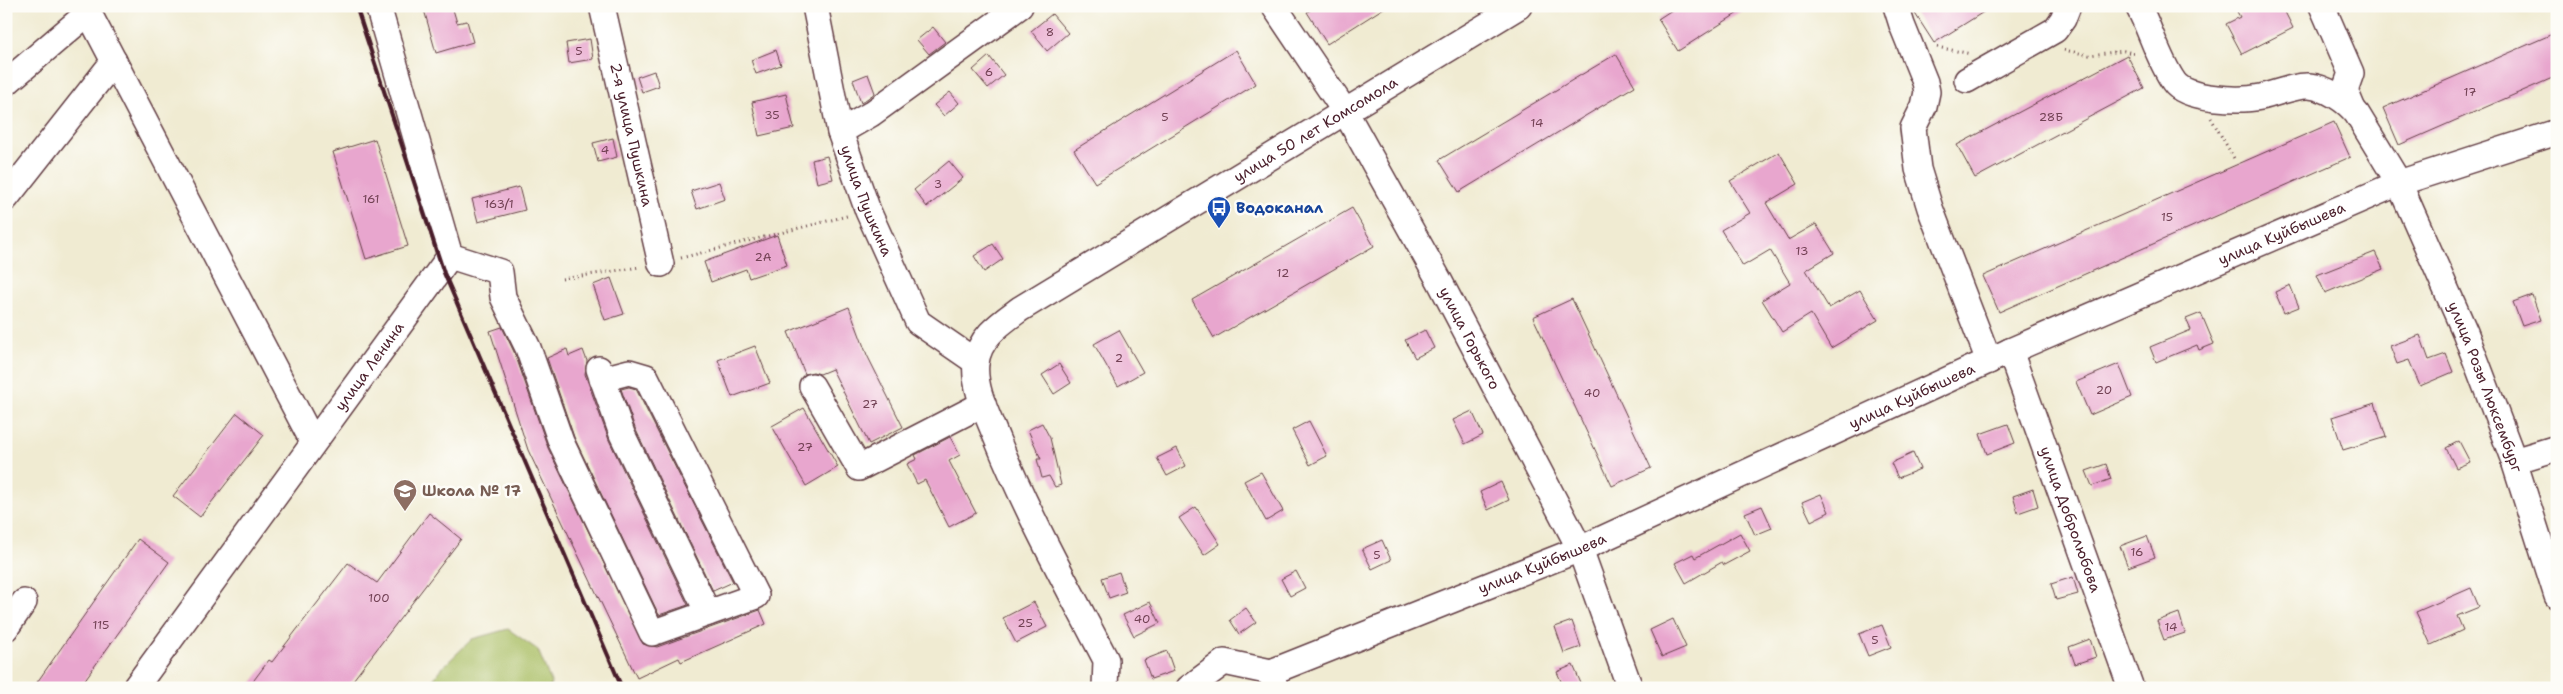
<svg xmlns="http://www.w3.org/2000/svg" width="2563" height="694" viewBox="0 0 2563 694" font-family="'Shantell Sans',sans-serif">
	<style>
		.green { fill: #a9be63; stroke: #7a6e47 }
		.building { fill: #e8a6ce }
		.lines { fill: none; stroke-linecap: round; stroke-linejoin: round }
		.minor-casing { stroke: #633e44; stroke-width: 28 }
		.path { stroke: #633e44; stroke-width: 3; stroke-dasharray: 1 4; stroke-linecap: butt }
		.minor { stroke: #fff; stroke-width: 25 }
		.rail { stroke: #4a1f2b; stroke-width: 4 }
		.labels { text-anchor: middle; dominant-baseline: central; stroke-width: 5; stroke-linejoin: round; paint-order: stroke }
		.number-label { font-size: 12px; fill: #724154 }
		.street-label { font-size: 15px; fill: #4a1f2b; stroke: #fdfcf7 }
		.transit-label { font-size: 15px; font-weight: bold; fill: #164399; stroke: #fdfcf7; text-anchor: start }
		.education-label { font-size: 15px; font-weight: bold; fill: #785e54; stroke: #fdfcf7; text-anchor: start }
	</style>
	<rect width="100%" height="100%" fill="#fdfcf7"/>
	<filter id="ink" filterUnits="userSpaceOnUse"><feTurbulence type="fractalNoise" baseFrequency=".02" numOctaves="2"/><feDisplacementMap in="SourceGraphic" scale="10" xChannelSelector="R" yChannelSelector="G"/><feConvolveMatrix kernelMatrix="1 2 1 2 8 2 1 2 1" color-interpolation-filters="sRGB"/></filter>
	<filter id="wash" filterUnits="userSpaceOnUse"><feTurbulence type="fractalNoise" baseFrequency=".0096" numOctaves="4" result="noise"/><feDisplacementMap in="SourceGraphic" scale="20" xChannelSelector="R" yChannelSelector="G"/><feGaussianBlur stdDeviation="1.12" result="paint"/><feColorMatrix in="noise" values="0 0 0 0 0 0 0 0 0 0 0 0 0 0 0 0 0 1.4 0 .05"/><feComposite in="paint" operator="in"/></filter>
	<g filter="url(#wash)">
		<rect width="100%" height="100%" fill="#f0ebd2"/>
		<polygon class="green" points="508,629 538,650 551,682 550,688 427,688 442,668 472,639"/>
		<g id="blocks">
			<g class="building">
				<polygon points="423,6 452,6 457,23 467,21 473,42 436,53"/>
				<polygon points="1317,6 1387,6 1327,44 1307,12"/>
				<polygon points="1678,6 1749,6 1678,51 1658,19"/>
				<polygon points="1922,6 1993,6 1934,43 1914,12"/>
				<polygon points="2234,6 2282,6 2293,28 2242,54 2226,24 2240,17"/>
				<polygon points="1052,14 1068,33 1047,51 1031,31"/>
				<polygon points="933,27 945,42 929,54 917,40"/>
				<polygon points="2557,32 2557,76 2399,145 2383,108"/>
				<polygon points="590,39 593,59 569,63 566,43"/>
				<polygon points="776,50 781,65 756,74 751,60"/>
				<polygon points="1236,50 1256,84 1095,183 1074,150"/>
				<polygon points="1616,54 1635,86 1459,192 1439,160"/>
				<polygon points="2127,55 2144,88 1975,178 1957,145"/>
				<polygon points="989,56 1004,75 988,88 973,70"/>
				<polygon points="654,71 659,86 642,92 637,77"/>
				<polygon points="868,74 875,93 861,103 853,80"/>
				<polygon points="950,92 959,103 944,116 934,105"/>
				<polygon points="786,94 794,128 759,136 752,102"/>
				<polygon points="2334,122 2350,157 1999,312 1983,276"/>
				<polygon points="613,138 617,157 598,162 593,143"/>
				<polygon points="375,139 408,246 366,259 333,152"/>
				<polygon points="1779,152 1798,184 1766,203 1788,240 1816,224 1834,253 1806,270 1829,308 1860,290 1878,320 1831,348 1811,314 1782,332 1762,300 1790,283 1770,250 1743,266 1721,230 1750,213 1730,181"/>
				<polygon points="827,156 833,179 817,183 812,160"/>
				<polygon points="949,161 963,178 927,207 914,190"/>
				<polygon points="719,182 725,199 697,209 691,191"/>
				<polygon points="519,187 525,210 478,222 472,199"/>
				<polygon points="1352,208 1374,246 1214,338 1192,300"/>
				<polygon points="777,235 787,265 749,278 746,269 711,282 704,262"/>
				<polygon points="993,244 1003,259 984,272 974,256"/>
				<polygon points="2375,252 2383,269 2325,293 2317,275"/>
				<polygon points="611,278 624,314 605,320 593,285"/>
				<polygon points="2290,285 2299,307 2284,313 2275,292"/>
				<polygon points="2532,295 2541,320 2522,326 2513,302"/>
				<polygon points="1572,299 1651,468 1612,486 1533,317"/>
				<polygon points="849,307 867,355 903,427 869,444 832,369 820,374 813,372 805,374 788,332"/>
				<polygon points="2201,313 2214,344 2199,350 2197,345 2156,362 2150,347 2191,330 2186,319"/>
				<polygon points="502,327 515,354 548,448 643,644 657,647 760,610 766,624 681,662 679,658 637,678 528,450 490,331"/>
				<polygon points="1119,330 1143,372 1118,386 1094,344"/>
				<polygon points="1425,330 1434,348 1415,358 1405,340"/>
				<polygon points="2420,335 2429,360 2446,354 2453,372 2420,386 2409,360 2397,364 2390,346"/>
				<polygon points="755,346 770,383 732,397 718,360"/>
				<polygon points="567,349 569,356 583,350 587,361 585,374 609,440 688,605 659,615 574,437 547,358"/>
				<polygon points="1059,364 1071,383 1054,394 1042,375"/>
				<polygon points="2119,364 2132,397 2090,415 2076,382"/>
				<polygon points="629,387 636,389 733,582 713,591 635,428 621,389"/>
				<polygon points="2375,403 2386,437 2343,450 2332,417"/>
				<polygon points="804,408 838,467 806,486 772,426"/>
				<polygon points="1472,411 1483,435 1465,444 1453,420"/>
				<polygon points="237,413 264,435 200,517 173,496"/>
				<polygon points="1309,421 1327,456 1310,465 1292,430"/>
				<polygon points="1042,423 1050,438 1061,485 1055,487 1049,476 1042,478 1037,459 1041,459 1028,430"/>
				<polygon points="2008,424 2015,443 1987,454 1980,434"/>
				<polygon points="950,437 960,455 949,461 976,513 949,527 925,480 917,484 907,464 917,459 915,455"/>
				<polygon points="2459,441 2470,462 2456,468 2446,448"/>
				<polygon points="1177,448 1186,466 1167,476 1157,458"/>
				<polygon points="1913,453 1920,469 1898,478 1891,463"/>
				<polygon points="2106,464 2111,479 2092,486 2086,471"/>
				<polygon points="1261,472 1283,511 1266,521 1244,481"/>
				<polygon points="1501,482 1509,500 1488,510 1480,492"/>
				<polygon points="2033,489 2038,506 2018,513 2013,496"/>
				<polygon points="1821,494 1829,512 1811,521 1802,502"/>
				<polygon points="1762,506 1772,528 1755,535 1745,513"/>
				<polygon points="1196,507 1220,544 1204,555 1179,518"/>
				<polygon points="429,513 461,539 347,688 248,688 269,660 272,662 348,563 377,583"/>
				<polygon points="1740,533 1750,551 1724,565 1722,562 1686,583 1675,563 1693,554 1695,558"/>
				<polygon points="2147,536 2155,557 2128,567 2120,546"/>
				<polygon points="138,539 169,562 79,688 33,688"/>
				<polygon points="1382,540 1391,560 1372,569 1362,549"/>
				<polygon points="1296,571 1305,588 1290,596 1281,579"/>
				<polygon points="1119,572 1126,592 1109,598 1102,578"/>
				<polygon points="2073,577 2078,594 2056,600 2051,584"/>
				<polygon points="2471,588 2479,607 2457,616 2463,630 2431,645 2416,612"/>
				<polygon points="1034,602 1047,627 1016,643 1003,618"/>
				<polygon points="1150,602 1160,623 1134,636 1123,615"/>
				<polygon points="1246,608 1256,622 1239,634 1230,620"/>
				<polygon points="2179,613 2185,633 2164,640 2157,621"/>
				<polygon points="1673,619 1686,647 1662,657 1650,630"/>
				<polygon points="1572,621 1581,647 1564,653 1555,627"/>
				<polygon points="1882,625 1891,647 1868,656 1859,634"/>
				<polygon points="2090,639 2096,657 2075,664 2069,647"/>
				<polygon points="1167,651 1174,671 1151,679 1144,660"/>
				<polygon points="1573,665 1583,688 1564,688 1557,672"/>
			</g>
		</g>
	</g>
	<g filter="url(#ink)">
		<use href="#blocks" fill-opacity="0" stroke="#633e44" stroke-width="1"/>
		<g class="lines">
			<g class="minor-casing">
				<g id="minor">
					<polyline points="85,6 313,442"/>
					<path id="s1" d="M 602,6 L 661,264"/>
					<path id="s2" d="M 815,6 L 840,132 L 868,211 L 918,322 L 976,362"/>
					<path id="s3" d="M 1274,6 L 1346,113 L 1439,280 L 1580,549 L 1630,688"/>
					<polyline points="1896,6 1902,25 1925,82 1927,92 1924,106 1913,128 1918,169 1930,208 1989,361"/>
					<path id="s4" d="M 2138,6 C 2151,30 2158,59 2174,82 C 2186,100 2241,101 2261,97 C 2276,94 2294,85 2309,86 C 2326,87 2347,101 2357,114 L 2399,183 L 2465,332 L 2514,461 L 2557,596"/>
					<polyline points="2322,6 2351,73 2345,90 2352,107"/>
					<polyline points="1967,80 2055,30 2063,19 2068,6"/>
					<polyline points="6,83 88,13"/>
					<polyline points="840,132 871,114 1020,6"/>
					<polyline points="6,198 114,61"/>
					<polyline points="450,256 500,272 503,297 528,348 561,442 652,633 756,596 646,377 629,372 602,379"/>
					<path id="s5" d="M 2010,351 L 2131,688"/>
					<polyline points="599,369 622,434 708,613"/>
					<polyline points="812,386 859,468 983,404"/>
					<polyline points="2514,461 2557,448"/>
					<polyline points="6,628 24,602"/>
					<path id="s6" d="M 1271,672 L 1580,549 L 2010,351 L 2399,183 L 2557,132"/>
					<path id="s7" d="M 135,688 L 450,256 L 378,6"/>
					<path id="s8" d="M 1105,688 L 1106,660 C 1068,587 1028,515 997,439 C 988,416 973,388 976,363 C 979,337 1001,323 1020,309 L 1519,6"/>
					<polyline points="1189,688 1224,662 1271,672 1275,687"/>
				</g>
			</g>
			<g class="path">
				<polyline points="1937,47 1971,54"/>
				<polyline points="2064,50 2089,55 2124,51 2136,54"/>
				<polyline points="2211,118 2235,160"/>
				<polyline points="681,258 847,216"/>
				<polyline points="562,279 640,267"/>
			</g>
			<use href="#minor" class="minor"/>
			<polyline class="rail" points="356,6 444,273 622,688"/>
		</g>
	</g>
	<defs>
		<g id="bus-pin" transform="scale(1.25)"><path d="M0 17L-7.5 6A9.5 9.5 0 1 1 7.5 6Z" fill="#1a4fb4" stroke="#fdfcf7"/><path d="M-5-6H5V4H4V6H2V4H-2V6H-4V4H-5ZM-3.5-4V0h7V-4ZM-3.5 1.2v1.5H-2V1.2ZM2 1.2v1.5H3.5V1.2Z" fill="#fff"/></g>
		<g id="school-pin" transform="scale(1.25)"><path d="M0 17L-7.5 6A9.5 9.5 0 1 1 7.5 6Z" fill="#8d6e63" stroke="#fdfcf7"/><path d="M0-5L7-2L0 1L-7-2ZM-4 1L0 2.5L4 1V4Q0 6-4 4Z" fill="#fff"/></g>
	</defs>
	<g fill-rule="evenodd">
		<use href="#bus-pin" x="1219" y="208"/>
		<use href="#school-pin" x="405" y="491"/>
	</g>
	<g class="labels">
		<g class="number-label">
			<text x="1050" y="32">8</text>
			<text x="579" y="51">5</text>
			<text x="989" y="72">6</text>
			<text x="2470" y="92">17</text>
			<text x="772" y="115">35</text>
			<text x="1165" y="117">5</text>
			<text x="2051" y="117">28Б</text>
			<text x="1537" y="123">14</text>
			<text x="605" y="150">4</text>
			<text x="938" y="184">3</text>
			<text x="371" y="199">161</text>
			<text x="499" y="204">163/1</text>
			<text x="2167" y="217">15</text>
			<text x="1802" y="251">13</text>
			<text x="763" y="257">2А</text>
			<text x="1283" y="273">12</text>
			<text x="1119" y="358">2</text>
			<text x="2104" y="390">20</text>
			<text x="1592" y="393">40</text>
			<text x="870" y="404">27</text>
			<text x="805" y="447">27</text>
			<text x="2137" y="552">16</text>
			<text x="1377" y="555">5</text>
			<text x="379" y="598">100</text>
			<text x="1142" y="619">40</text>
			<text x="1025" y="623">25</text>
			<text x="101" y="625">115</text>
			<text x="2171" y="627">14</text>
			<text x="1875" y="640">5</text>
		</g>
		<g class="street-label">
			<text stroke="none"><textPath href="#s8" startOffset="772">улица 50 лет Комсомола</textPath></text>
			<text stroke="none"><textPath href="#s1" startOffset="132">2-я улица Пушкина</textPath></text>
			<text stroke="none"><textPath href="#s2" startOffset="202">улица Пушкина</textPath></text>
			<text stroke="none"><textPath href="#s6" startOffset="1102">улица Куйбышева</textPath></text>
			<text stroke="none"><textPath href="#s3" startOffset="386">улица Горького</textPath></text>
			<text stroke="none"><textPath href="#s7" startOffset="398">улица Ленина</textPath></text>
			<text stroke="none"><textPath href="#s4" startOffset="584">улица Розы Люксембург</textPath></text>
			<text stroke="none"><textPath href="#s6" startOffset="698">улица Куйбышева</textPath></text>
			<text stroke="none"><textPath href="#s5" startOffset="179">улица Добролюбова</textPath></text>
			<text stroke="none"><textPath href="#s6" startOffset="292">улица Куйбышева</textPath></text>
		</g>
		<g class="transit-label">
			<text x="1236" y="208">Водоканал</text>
		</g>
		<g class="education-label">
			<text x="422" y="491">Школа № 17</text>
		</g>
	</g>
	<rect width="2563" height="694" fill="none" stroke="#fdfcf7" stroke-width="25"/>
</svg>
